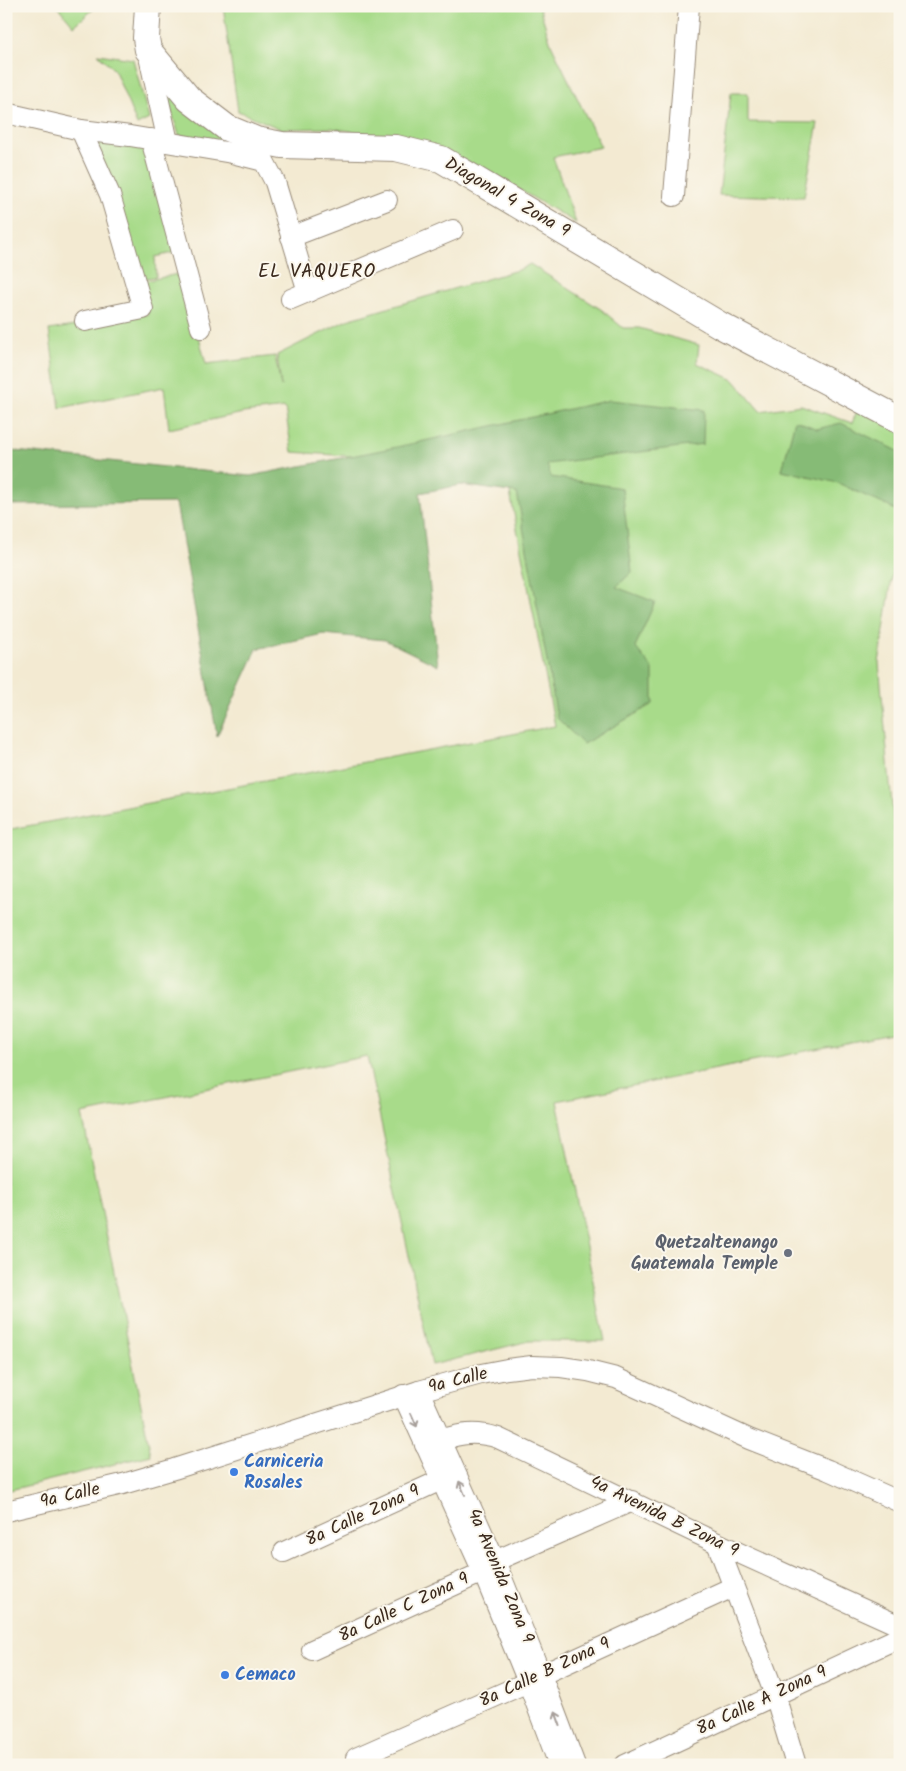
<svg xmlns="http://www.w3.org/2000/svg" width="906" height="1771" viewBox="0 0 906 1771" font-family="Kalam,sans-serif">
	<style>
		.green { fill: #a8db8a; stroke: #728254 }
		.forest { fill: #86bb76; stroke: #60724a }
		.lines { fill: none; stroke-linecap: round; stroke-linejoin: round }
		.minor-casing { stroke: #978a78; stroke-width: 22 }
		.major-casing { stroke: #978a78; stroke-width: 28 }
		.minor { stroke: #fff; stroke-width: 20 }
		.major { stroke: #fff; stroke-width: 26 }
		.oneway { stroke: #a79f9a }
		.worship-dot { fill: #6b7280; stroke: #fbf7ec; stroke-width: 2 }
		.shop-dot { fill: #3f7fe0; stroke: #fbf7ec; stroke-width: 2 }
		.labels { text-anchor: middle; dominant-baseline: central; stroke-width: 4; stroke-linejoin: round; paint-order: stroke }
		.street-label { font-size: 18px; fill: #3b2a1e; stroke: #fbf7ec }
		.worship-label { font-size: 18px; font-weight: bold; fill: #5b616d; stroke: #fbf7ec; text-anchor: end }
		.shop-label { font-size: 18px; font-weight: bold; fill: #366cbe; stroke: #fbf7ec; text-anchor: start }
		.neighbourhood-label { font-size: 19px; letter-spacing: 1px; fill: #3b2a1e; stroke: #fbf7ec }
	</style>
	<rect width="100%" height="100%" fill="#fbf7ec"/>
	<filter id="ink" filterUnits="userSpaceOnUse"><feTurbulence type="fractalNoise" baseFrequency=".02" numOctaves="2"/><feDisplacementMap in="SourceGraphic" scale="10" xChannelSelector="R" yChannelSelector="G"/><feConvolveMatrix kernelMatrix="1 2 1 2 8 2 1 2 1" color-interpolation-filters="sRGB"/></filter>
	<filter id="wash" filterUnits="userSpaceOnUse"><feTurbulence type="fractalNoise" baseFrequency=".0096" numOctaves="4" result="noise"/><feDisplacementMap in="SourceGraphic" scale="20" xChannelSelector="R" yChannelSelector="G"/><feGaussianBlur stdDeviation="1.12" result="paint"/><feColorMatrix in="noise" values="0 0 0 0 0 0 0 0 0 0 0 0 0 0 0 0 0 1.4 0 .05"/><feComposite in="paint" operator="in"/></filter>
	<g filter="url(#wash)">
		<rect width="100%" height="100%" fill="#f3ead2"/>
		<g class="green">
			<polygon points="57,6 97,6 74,26"/>
			<polygon points="223,6 539,6 551,44 601,147 553,157 576,223 491,173 429,144 331,128 281,129 238,111"/>
			<polygon points="98,54 133,59 149,119 137,125 115,71"/>
			<polygon points="163,86 251,155 179,135"/>
			<polygon points="731,93 748,93 748,122 818,123 804,197 719,195"/>
			<polygon points="88,135 147,143 177,252 155,257 156,277 139,279"/>
			<polygon points="530,264 602,310 623,328 639,328 699,345 697,363 734,380 760,411 801,405 852,423 859,406 900,427 900,524 879,663 900,893 900,1031 896,1033 557,1101 605,1341 529,1341 432,1365 367,1056 82,1114 151,1455 6,1491 6,830 555,726 505,467 292,452 285,408 243,413 169,429 164,387 60,408 49,330 148,314 141,282 182,273 206,364 275,356 281,386 277,355 347,320 521,269"/>
		</g>
		<g class="forest">
			<polygon points="610,400 704,410 703,444 547,464 551,477 622,488 632,572 616,587 655,602 635,647 653,669 653,704 583,744 557,718 517,493 461,485 420,493 438,666 385,640 323,634 257,649 217,736 176,503 6,505 6,450 250,476 397,447"/>
			<polygon points="795,420 817,429 841,423 900,452 900,512 838,483 782,470"/>
		</g>
	</g>
	<g filter="url(#ink)">
		<g class="lines">
			<g class="minor-casing">
				<g id="minor">
					<polyline points="148,52 168,142"/>
					<polyline points="6,113 81,130 130,136 232,153 264,161 275,182 308,292"/>
					<polyline points="81,130 110,195 143,309 85,321"/>
					<polyline points="151,139 201,328"/>
					<polyline points="674,196 689,6"/>
					<polyline points="291,237 387,200"/>
					<polyline points="291,299 453,230"/>
					<polyline points="419,1391 495,1561 541,1675 575,1765"/>
					<polyline points="403,1395 483,1572 528,1682 559,1765"/>
					<path d="M 425,1445 C 452,1436 470,1429 498,1438 L 717,1543 L 900,1626"/>
					<polyline points="6,1511 123,1484 174,1469 419,1391 481,1374 507,1369 532,1366 561,1367 588,1371 616,1378 749,1439 828,1470 900,1502"/>
					<polyline points="717,1543 775,1695 796,1765"/>
					<polyline points="284,1552 441,1480"/>
					<polyline points="312,1650 483,1572 495,1561 632,1501"/>
					<polyline points="356,1758 528,1682 541,1675 733,1587"/>
					<polyline points="625,1765 900,1637"/>
				</g>
			</g>
			<g class="major-casing">
				<polyline id="major" points="148,6 146,38 148,50 189,99 227,128 256,140 282,145 396,148 441,159 720,325 900,420"/>
			</g>
			<use href="#minor" class="minor"/>
			<use href="#major" class="major"/>
		</g>
		<defs><path id="oneway-shaft" d="M-6 0H5M1.5-3L5.5 0L1.5 3" fill="none" stroke-width="1.6" stroke-linecap="round" stroke-linejoin="round" transform="scale(1.25)"/></defs>
		<g class="oneway">
			<use href="#oneway-shaft" transform="translate(414 1420) rotate(66)"/>
			<use href="#oneway-shaft" transform="translate(462 1488) rotate(-114)"/>
			<use href="#oneway-shaft" transform="translate(558 1719) rotate(-110)"/>
		</g>
	</g>
	<circle class="worship-dot" cx="788" cy="1253" r="5"/>
	<g class="shop-dot">
		<circle cx="234" cy="1472" r="5"/>
		<circle cx="225" cy="1675" r="5"/>
	</g>
	<g class="labels">
		<g class="street-label">
			<text transform="translate(507 198) rotate(30)">Diagonal 4 Zona 9</text>
			<text transform="translate(458 1381) rotate(-14)">9a Calle</text>
			<text transform="translate(70 1496) rotate(-13)">9a Calle</text>
			<text transform="translate(363 1516) rotate(-25)">8a Calle Zona 9</text>
			<text transform="translate(664 1517) rotate(26)">4a Avenida B Zona 9</text>
			<text transform="translate(500 1576) rotate(67)">4a Avenida Zona 9</text>
			<text transform="translate(404 1608) rotate(-25)">8a Calle C Zona 9</text>
			<text transform="translate(545 1673) rotate(-25)">8a Calle B Zona 9</text>
			<text transform="translate(762 1701) rotate(-25)">8a Calle A Zona 9</text>
		</g>
		<g class="worship-label">
			<text x="778" y="1243">Quetzaltenango<tspan x="778" dy="21">Guatemala Temple</tspan></text>
		</g>
		<g class="shop-label">
			<text x="244" y="1462">Carniceria<tspan x="244" dy="21">Rosales</tspan></text>
			<text x="235" y="1675">Cemaco</text>
		</g>
		<g class="neighbourhood-label">
			<text x="317" y="272">EL VAQUERO</text>
		</g>
	</g>
	<rect width="906" height="1771" fill="none" stroke="#fbf7ec" stroke-width="25"/>
</svg>
